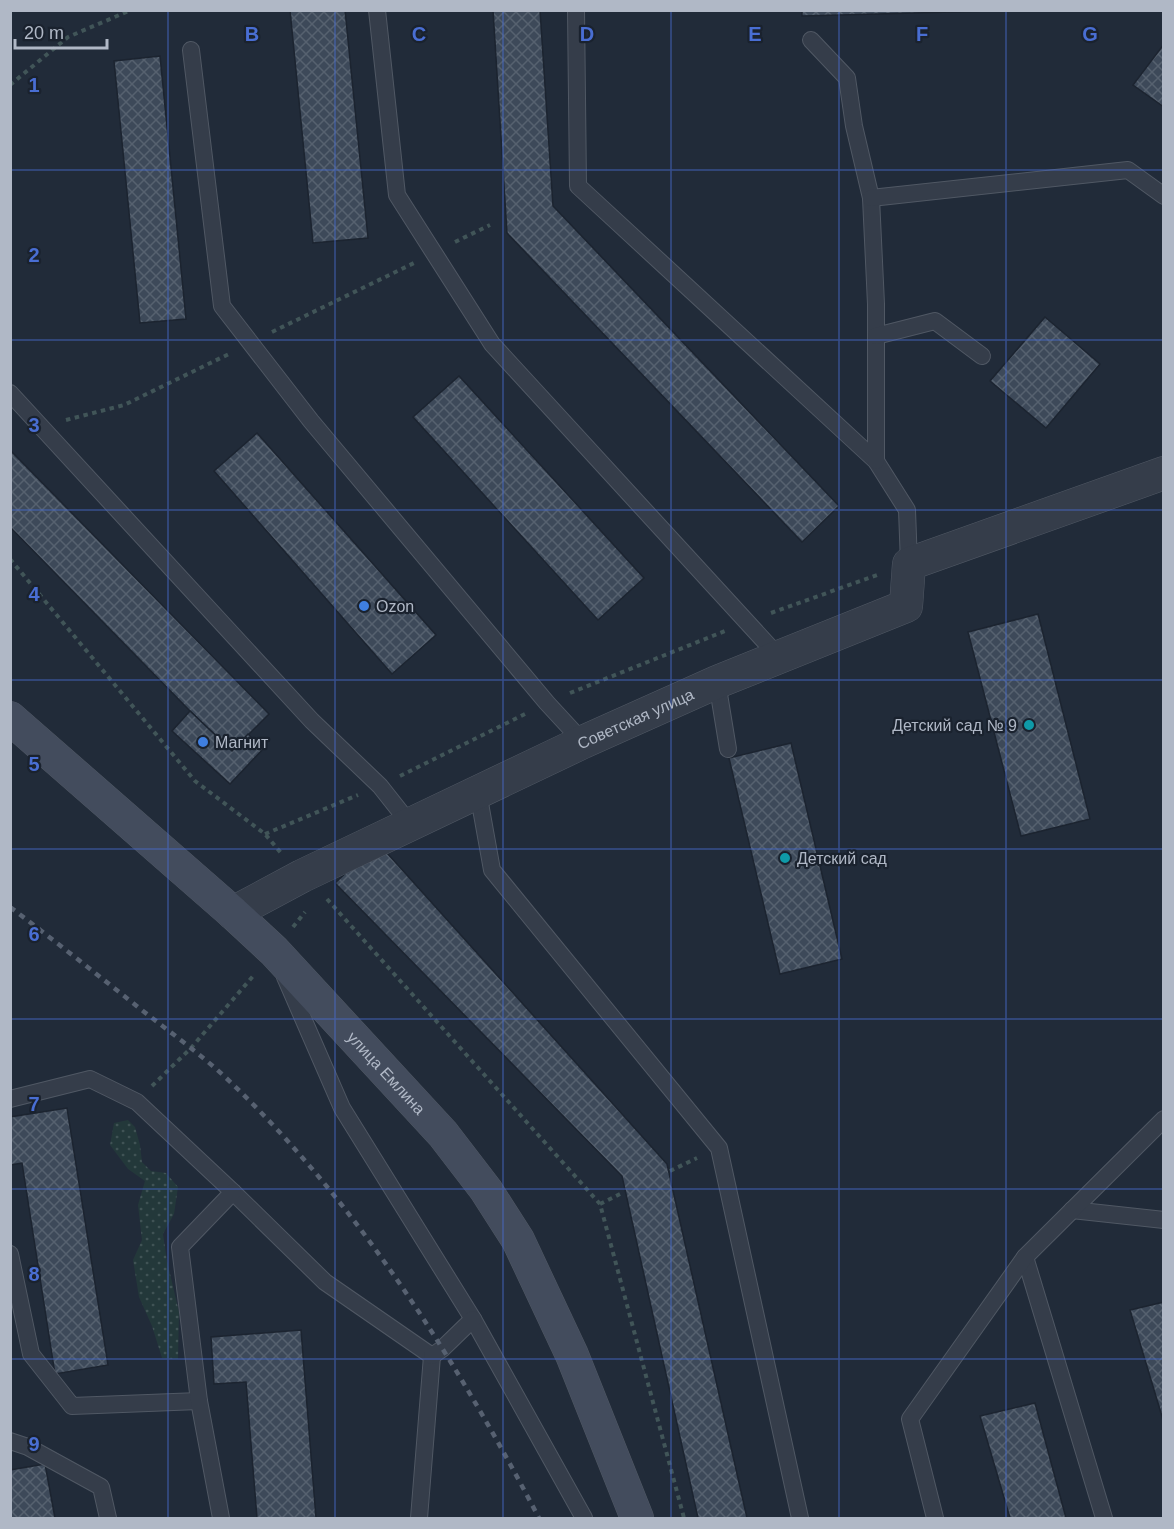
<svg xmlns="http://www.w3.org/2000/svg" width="1174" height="1529" viewBox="0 0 1174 1529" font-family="Arial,sans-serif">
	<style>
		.grass { fill: url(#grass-dots) }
		.building { fill: url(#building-cross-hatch); stroke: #1c2430; stroke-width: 1.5 }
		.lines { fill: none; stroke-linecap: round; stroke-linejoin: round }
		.lane-casing { stroke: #505864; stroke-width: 18 }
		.street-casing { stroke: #505864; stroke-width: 34 }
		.secondary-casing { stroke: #505864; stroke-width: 34 }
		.path { stroke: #415558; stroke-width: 4; stroke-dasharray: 4.5 4.5; stroke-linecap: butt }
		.lane { stroke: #353d4a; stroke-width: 16 }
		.street { stroke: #353d4a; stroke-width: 33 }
		.secondary { stroke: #434c5d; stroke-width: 33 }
		.rail { stroke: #576171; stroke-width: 4.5; stroke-dasharray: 6 6; stroke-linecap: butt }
		.grid { fill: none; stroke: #496ed3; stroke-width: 1.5; stroke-opacity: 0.55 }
		.shop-dot { fill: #3f7fe0; stroke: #1a222e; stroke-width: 2 }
		.culture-dot { fill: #0f9aa8; stroke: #1a222e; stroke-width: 2 }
		.labels { text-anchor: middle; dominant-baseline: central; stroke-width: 4.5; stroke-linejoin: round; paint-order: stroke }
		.poi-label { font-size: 16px; fill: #b0b8c6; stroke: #1a222e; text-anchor: start }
		.street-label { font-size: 16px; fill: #b0b8c6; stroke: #1a222e }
		.grid-label { font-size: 20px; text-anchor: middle; font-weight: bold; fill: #496ed3; stroke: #1a222e; stroke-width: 4.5; stroke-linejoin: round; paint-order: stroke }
	</style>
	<defs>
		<pattern id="grass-dots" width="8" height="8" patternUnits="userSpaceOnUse" patternTransform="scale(1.5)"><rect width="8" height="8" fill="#23383a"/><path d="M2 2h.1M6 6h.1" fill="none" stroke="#405355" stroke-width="1.8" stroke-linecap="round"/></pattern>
		<pattern id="building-cross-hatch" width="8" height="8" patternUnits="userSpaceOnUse" patternTransform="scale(1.5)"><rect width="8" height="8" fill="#3d4959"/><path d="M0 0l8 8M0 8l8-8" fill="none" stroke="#56616f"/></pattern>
	</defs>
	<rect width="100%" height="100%" fill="#212b39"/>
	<polygon class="grass" points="128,1120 135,1127 140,1145 142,1162 151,1171 166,1173 178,1187 174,1214 163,1234 167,1261 179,1312 178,1359 162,1358 152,1326 139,1297 133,1260 142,1240 138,1205 145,1181 128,1169 110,1145 114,1123"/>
	<g class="building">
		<polygon points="290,10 345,10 368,238 313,243"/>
		<polygon points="493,10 540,10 553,206 839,506 802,542 507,233"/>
		<polygon points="802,10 1029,10 802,16"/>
		<polygon points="1164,44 1164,107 1133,85"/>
		<polygon points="160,56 186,319 140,323 114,61"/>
		<polygon points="1045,317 1100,364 1046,428 990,381"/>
		<polygon points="459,376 644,578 598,620 413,417"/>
		<polygon points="257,433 436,635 392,674 214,471"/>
		<polygon points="10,450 269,714 232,751 190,711 10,527"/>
		<polygon points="1038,614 1090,819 1021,836 968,632"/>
		<polygon points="190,711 232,751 248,734 263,749 230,784 172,731"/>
		<polygon points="791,743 842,959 780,974 729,758"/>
		<polygon points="378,843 667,1164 747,1518 698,1518 622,1176 335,883"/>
		<polygon points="67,1108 108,1365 55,1374 22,1163 10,1165 10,1117"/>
		<polygon points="1164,1302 1164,1423 1130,1310"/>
		<polygon points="301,1330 316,1518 257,1518 246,1382 214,1384 211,1337"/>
		<polygon points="1035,1403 1066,1518 1010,1518 980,1416"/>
		<polygon points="45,1464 55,1518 10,1518 10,1470"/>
	</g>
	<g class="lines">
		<g class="lane-casing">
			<g id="lane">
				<polyline points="377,10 397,195 492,344 779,657"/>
				<polyline points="576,10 578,186 876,461 907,510 909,564"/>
				<polyline points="811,40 847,78 854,126 871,198 876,304 876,461"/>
				<polyline points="191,50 222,306 311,421 547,703 583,742"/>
				<polyline points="871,198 1128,170 1164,196"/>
				<polyline points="876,336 935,321 982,356"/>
				<polyline points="10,393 312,721 380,786 410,824"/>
				<polyline points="717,682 728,749"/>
				<polyline points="478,792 492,870 719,1148 800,1518"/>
				<polyline points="285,977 342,1108 473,1319 584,1518"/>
				<polyline points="10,1099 90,1079 137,1102 233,1192 325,1282 432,1356 419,1518"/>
				<polyline points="1072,1210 1164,1220"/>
				<polyline points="10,1254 31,1354 72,1406 199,1401"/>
				<polyline points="1025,1257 1104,1518"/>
				<polyline points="432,1356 442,1349 473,1319"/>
				<polyline points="10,1441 28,1447 101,1487 108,1518"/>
				<polyline points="221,1518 199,1401 180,1247 233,1192"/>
				<polyline points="935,1518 910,1419 1025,1257 1164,1119"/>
			</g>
		</g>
		<g class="street-casing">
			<g id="street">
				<path id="s1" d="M 233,913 L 302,876 L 583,742 L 717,682 L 906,606 L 909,564 L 1164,473"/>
			</g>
		</g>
		<g class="secondary-casing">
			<g id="secondary">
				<path id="s2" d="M 10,718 L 233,913 L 274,951 L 443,1134 L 486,1190 L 518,1240 L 572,1355 L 637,1518"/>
			</g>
		</g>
		<g class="path">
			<polyline points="10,85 68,37 131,10"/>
			<polyline points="455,242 490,225"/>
			<polyline points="272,332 414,263"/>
			<polyline points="66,420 124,405 231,353"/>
			<polyline points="10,559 195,781 265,834 281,853"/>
			<polyline points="771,613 877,575"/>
			<polyline points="570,693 725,631"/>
			<polyline points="400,776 525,714"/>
			<polyline points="265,834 358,795"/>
			<polyline points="327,899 600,1204 684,1518"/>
			<polyline points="293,927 305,912"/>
			<polyline points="152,1086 191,1048 254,975"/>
			<polyline points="670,1171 697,1158"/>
			<polyline points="600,1204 620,1194"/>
		</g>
		<use href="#lane" class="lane"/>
		<use href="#street" class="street"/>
		<use href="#secondary" class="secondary"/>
		<path class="rail" d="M 10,907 C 55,941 99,976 143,1011 C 170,1032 199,1053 224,1076 C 357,1201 455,1358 539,1518"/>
	</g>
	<path class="grid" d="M 168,10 L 168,1518M 335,10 L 335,1518M 503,10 L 503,1518M 671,10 L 671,1518M 839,10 L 839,1518M 1006,10 L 1006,1518M 10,170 L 1164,170M 10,340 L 1164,340M 10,510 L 1164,510M 10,680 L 1164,680M 10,849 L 1164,849M 10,1019 L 1164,1019M 10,1189 L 1164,1189M 10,1359 L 1164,1359"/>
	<g class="shop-dot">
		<circle cx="364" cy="606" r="6"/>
		<circle cx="203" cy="742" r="6"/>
	</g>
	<g class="culture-dot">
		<circle cx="1029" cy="725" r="6"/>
		<circle cx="785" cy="858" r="6"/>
	</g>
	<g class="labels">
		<g class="poi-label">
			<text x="376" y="606">Ozon</text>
			<text x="1017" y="725" text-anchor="end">Детский сад № 9</text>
			<text x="215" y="742">Магнит</text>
			<text x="797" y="858">Детский сад</text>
		</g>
		<g class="street-label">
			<text stroke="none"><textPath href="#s1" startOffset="447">Советская улица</textPath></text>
			<text stroke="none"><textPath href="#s2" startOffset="518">улица Емлина</textPath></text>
		</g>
	</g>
	<g class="grid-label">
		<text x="252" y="41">B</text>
		<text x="419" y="41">C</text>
		<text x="587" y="41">D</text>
		<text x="755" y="41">E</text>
		<text x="922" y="41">F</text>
		<text x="1090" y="41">G</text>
		<text x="34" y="92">1</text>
		<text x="34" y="262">2</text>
		<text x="34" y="432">3</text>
		<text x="34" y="601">4</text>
		<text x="34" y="771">5</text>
		<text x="34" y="941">6</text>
		<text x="34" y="1111">7</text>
		<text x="34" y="1281">8</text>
		<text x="34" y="1451">9</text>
	</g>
	<rect width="1174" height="1529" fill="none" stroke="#b0b8c6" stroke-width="24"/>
	<path d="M15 39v9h92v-9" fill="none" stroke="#b0b8c6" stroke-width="3"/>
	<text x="24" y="39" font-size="18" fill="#b0b8c6" stroke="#1a222e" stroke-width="4.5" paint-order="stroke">20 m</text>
</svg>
